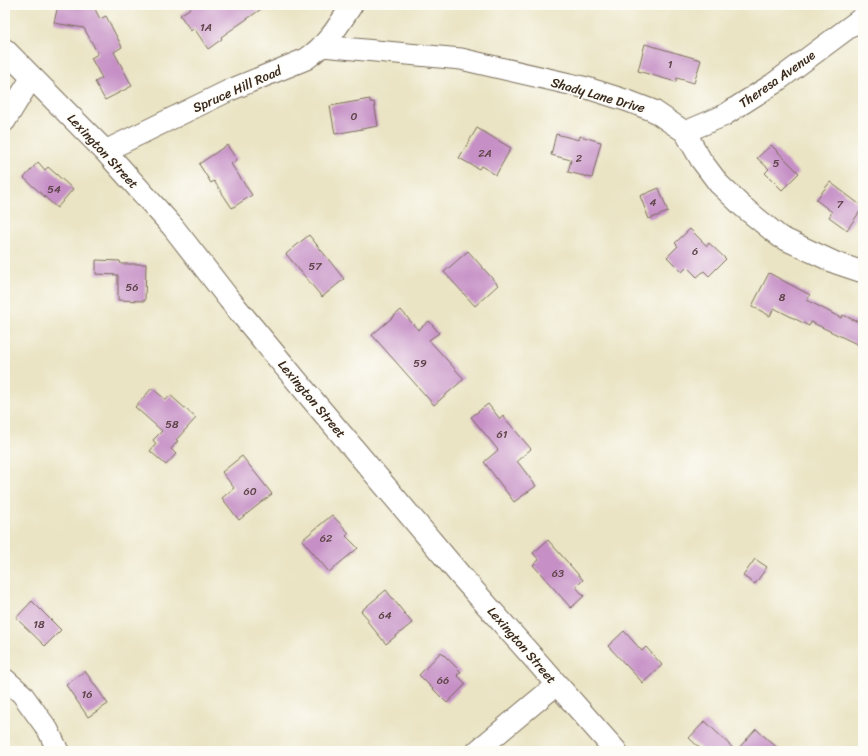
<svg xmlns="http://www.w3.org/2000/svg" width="868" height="756" viewBox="0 0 868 756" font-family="Sriracha,sans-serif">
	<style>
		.building { fill: #c690c6 }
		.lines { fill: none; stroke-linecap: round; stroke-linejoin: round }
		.minor-casing { stroke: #786b58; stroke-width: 23 }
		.tertiary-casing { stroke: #786b58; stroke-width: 24 }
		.minor { stroke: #fff; stroke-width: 21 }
		.tertiary { stroke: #fff; stroke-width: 22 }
		.labels { text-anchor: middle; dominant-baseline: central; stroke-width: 3; stroke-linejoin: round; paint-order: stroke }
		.number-label { font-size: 11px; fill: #5e4448 }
		.street-label { font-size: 13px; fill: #3b2a1e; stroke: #fdfcf7 }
	</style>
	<rect width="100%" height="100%" fill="#fdfcf7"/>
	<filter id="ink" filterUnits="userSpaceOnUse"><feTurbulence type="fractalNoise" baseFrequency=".025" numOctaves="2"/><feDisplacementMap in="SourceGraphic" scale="8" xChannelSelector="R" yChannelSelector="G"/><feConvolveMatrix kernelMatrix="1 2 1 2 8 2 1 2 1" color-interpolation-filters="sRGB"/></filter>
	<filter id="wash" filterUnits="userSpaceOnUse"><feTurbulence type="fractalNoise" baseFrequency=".012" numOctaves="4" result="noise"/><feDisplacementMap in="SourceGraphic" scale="16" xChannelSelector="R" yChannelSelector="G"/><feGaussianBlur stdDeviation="0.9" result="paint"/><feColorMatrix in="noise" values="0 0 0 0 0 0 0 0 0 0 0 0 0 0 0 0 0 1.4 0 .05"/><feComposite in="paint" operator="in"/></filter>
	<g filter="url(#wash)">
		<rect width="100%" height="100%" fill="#eae4c4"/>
		<g id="blocks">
			<g class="building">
				<polygon points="58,5 93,5 100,19 106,16 122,47 114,52 132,86 105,100 95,82 102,78 91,58 98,54 84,28 54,23"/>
				<polygon points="195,5 267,5 221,37 222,39 208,49 194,28 191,31 180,15"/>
				<polygon points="645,44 701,60 694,83 677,78 676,82 638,71"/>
				<polygon points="370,99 370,102 374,102 378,126 335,134 330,106"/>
				<polygon points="477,128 511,148 496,175 481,166 479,169 459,158"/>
				<polygon points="556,134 579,140 580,136 601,142 592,178 568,172 571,160 551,155"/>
				<polygon points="227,145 237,160 231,164 252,195 232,208 214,181 211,183 199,164"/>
				<polygon points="771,145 799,173 782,190 765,173 769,169 757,158"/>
				<polygon points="38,162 45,170 48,167 73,189 57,208 24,178"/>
				<polygon points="830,182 863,207 847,230 829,217 832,212 816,200"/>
				<polygon points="659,188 668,212 649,219 640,196"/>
				<polygon points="690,229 707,246 709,243 726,259 709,276 704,271 697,277 687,267 682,272 667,257 678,246 675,243"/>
				<polygon points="309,235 344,279 322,297 286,254"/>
				<polygon points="468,251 498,285 475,306 444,272"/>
				<polygon points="96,260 120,261 121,264 146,264 145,301 118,300 118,275 96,274"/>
				<polygon points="769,273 810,295 807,300 841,318 843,315 863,324 863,347 811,322 809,326 774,308 770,316 752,306"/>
				<polygon points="401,310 418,330 429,321 439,333 429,340 464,379 434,405 372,335"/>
				<polygon points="152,388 166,400 170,395 196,418 176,440 178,441 171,449 176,454 166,465 150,451 156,444 153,440 162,431 135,407"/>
				<polygon points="488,404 500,419 503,416 531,449 517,461 536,486 514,502 484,462 498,450 471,417"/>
				<polygon points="242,456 272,494 239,520 222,498 234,488 222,472"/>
				<polygon points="332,515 349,533 346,536 358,548 329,572 302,540"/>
				<polygon points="548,540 583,580 576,587 584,596 571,608 533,565 539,560 533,553"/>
				<polygon points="755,559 767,567 755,584 743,576"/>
				<polygon points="386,590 412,623 386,644 367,621 369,620 361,611"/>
				<polygon points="32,601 61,630 45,646 16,618"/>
				<polygon points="624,631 642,651 646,647 662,665 643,683 608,646"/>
				<polygon points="441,652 461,672 457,675 466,684 447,703 419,675"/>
				<polygon points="85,671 108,704 88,717 66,685"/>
				<polygon points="705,721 736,751 756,729 781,751 703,751 689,738"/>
			</g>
		</g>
	</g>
	<g filter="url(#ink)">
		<use href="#blocks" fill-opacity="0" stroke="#786b58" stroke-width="1"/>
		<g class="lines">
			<g class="minor-casing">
				<g id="minor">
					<polyline points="322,46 461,59 587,88 628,101 654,111 685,132 701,160 719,184 742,206 780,237 836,263 863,272"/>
					<polyline points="5,121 32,77"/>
					<polyline points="685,132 723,116 740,105 773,84 863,17"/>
					<path d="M 105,151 L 230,90 L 306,59 C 328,44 338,26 352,5"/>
					<polyline points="5,679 22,694 48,730 58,751"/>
					<polyline points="477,751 556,685"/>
				</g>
			</g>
			<g class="tertiary-casing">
				<polyline id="tertiary" points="5,50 105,151 173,227 229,299 316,404 460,575 616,751"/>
			</g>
			<use href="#minor" class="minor"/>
			<use href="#tertiary" class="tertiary"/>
		</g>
	</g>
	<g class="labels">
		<g class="number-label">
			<text x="206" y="27">1A</text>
			<text x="670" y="64">1</text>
			<text x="354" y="116">0</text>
			<text x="485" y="153">2A</text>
			<text x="579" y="158">2</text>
			<text x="776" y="163">5</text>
			<text x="54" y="189">54</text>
			<text x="653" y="202">4</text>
			<text x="840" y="204">7</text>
			<text x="695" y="251">6</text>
			<text x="315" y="266">57</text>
			<text x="132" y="287">56</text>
			<text x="782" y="297">8</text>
			<text x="420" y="363">59</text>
			<text x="172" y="424">58</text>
			<text x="502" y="434">61</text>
			<text x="250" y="491">60</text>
			<text x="326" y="538">62</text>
			<text x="558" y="573">63</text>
			<text x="385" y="615">64</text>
			<text x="39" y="624">18</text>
			<text x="443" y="680">66</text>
			<text x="87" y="694">16</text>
		</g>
		<g class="street-label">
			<text transform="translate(777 79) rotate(-35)">Theresa Avenue</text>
			<text transform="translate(237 89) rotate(-24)">Spruce Hill Road</text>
			<text transform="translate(598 95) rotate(16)">Shady Lane Drive</text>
			<text transform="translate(103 151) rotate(47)">Lexington Street</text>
			<text transform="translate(312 399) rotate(50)">Lexington Street</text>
			<text transform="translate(522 645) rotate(49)">Lexington Street</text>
		</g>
	</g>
	<rect width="868" height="756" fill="none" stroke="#fdfcf7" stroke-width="20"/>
</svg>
